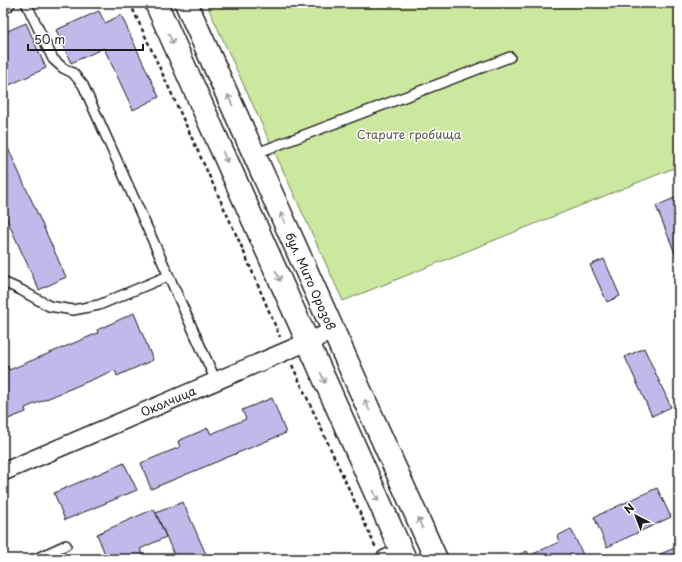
<svg xmlns="http://www.w3.org/2000/svg" width="682" height="562" viewBox="0 0 682 562" font-family="'Playpen Sans',sans-serif">
	<style>
		.green { fill: #cce89f; stroke: #74825e }
		.building { fill: #c2b9eb; stroke: #1c1c1c }
		.lines { fill: none; stroke-linecap: round; stroke-linejoin: round }
		.service-casing { stroke: #1c1c1c; stroke-width: 12 }
		.minor-casing { stroke: #1c1c1c; stroke-width: 20 }
		.secondary-casing { stroke: #1c1c1c; stroke-width: 25 }
		.path { stroke: #1c1c1c; stroke-width: 2.5; stroke-dasharray: 4 3; stroke-linecap: butt }
		.service { stroke: #fff; stroke-width: 9 }
		.minor { stroke: #fff; stroke-width: 17 }
		.secondary { stroke: #fff; stroke-width: 22 }
		.oneway { stroke: #999 }
		.labels { text-anchor: middle; dominant-baseline: central; stroke-width: 3; stroke-linejoin: round; paint-order: stroke }
		.park-label { font-size: 12px; fill: #515943; stroke: #fff }
		.street-label { font-size: 12px; fill: #1c1c1c; stroke: #fff }
	</style>
	<rect width="100%" height="100%" fill="#fff"/>
	<filter id="ink" filterUnits="userSpaceOnUse"><feTurbulence type="fractalNoise" baseFrequency=".025" numOctaves="2"/><feDisplacementMap in="SourceGraphic" scale="8" xChannelSelector="R" yChannelSelector="G"/><feConvolveMatrix kernelMatrix="1 2 1 2 8 2 1 2 1" color-interpolation-filters="sRGB"/></filter>
	<g filter="url(#ink)">
		<polygon class="green" points="206,3 679,3 679,166 343,301"/>
		<g class="building">
			<polygon points="99,11 105,23 121,15 159,97 133,110 104,48 71,63 56,30"/>
			<polygon points="26,23 46,68 3,88 3,33"/>
			<polygon points="3,137 66,277 39,290 3,211"/>
			<polygon points="679,196 679,257 677,258 656,206"/>
			<polygon points="604,259 620,296 607,302 590,265"/>
			<polygon points="134,313 153,360 117,376 115,370 25,408 26,412 3,421 3,368 8,366 9,370 98,333 97,330"/>
			<polygon points="644,348 671,407 652,416 625,357"/>
			<polygon points="272,398 286,433 151,489 141,463 180,447 178,441 208,428 211,434 246,419 242,410"/>
			<polygon points="124,463 137,490 65,520 54,493"/>
			<polygon points="657,488 671,517 607,547 594,517"/>
			<polygon points="183,502 208,559 176,559 156,513"/>
			<polygon points="154,509 166,537 140,549 145,559 107,559 97,534"/>
			<polygon points="571,529 584,557 581,559 513,559 512,558 527,551 529,556 559,542 557,536"/>
			<polygon points="679,546 679,559 649,559"/>
		</g>
		<g class="lines">
			<g class="service-casing">
				<g id="service">
					<polyline points="26,3 53,59 63,68 73,73 83,85 216,381"/>
					<polyline points="254,154 510,57"/>
					<polyline points="3,282 21,290 49,306 73,310 99,305 168,276"/>
					<polyline points="35,559 66,545"/>
				</g>
			</g>
			<g class="minor-casing">
				<g id="minor">
					<polyline points="3,4 6,3"/>
					<polyline points="3,472 333,331"/>
					<polyline points="385,559 401,552"/>
				</g>
			</g>
			<g class="secondary-casing">
				<g id="secondary">
					<polyline points="156,3 405,559"/>
					<polyline points="186,3 436,559"/>
				</g>
			</g>
			<g class="path">
				<polyline points="130,3 240,243 280,337"/>
				<polyline points="292,365 376,548"/>
			</g>
			<use href="#service" class="service"/>
			<use href="#minor" class="minor"/>
			<use href="#secondary" class="secondary"/>
		</g>
		<defs><path id="oneway-shaft" d="M-6 0H5M1.5-3L5.5 0L1.5 3" fill="none" stroke-width="1.6" stroke-linecap="round" stroke-linejoin="round"/></defs>
		<g class="oneway">
			<use href="#oneway-shaft" transform="translate(171 39) rotate(66)"/>
			<use href="#oneway-shaft" transform="translate(230 100) rotate(-114)"/>
			<use href="#oneway-shaft" transform="translate(225 157) rotate(66)"/>
			<use href="#oneway-shaft" transform="translate(283 218) rotate(-114)"/>
			<use href="#oneway-shaft" transform="translate(278 276) rotate(66)"/>
			<use href="#oneway-shaft" transform="translate(323 378) rotate(66)"/>
			<use href="#oneway-shaft" transform="translate(367 405) rotate(-114)"/>
			<use href="#oneway-shaft" transform="translate(376 496) rotate(66)"/>
			<use href="#oneway-shaft" transform="translate(420 523) rotate(-114)"/>
		</g>
	</g>
	<g class="labels">
		<g class="park-label">
			<text x="409" y="134">Старите гробища</text>
		</g>
		<g class="street-label">
			<text transform="translate(311 281) rotate(66)">бул. Мито Орозов</text>
			<text transform="translate(168 401) rotate(-23)">Околчица</text>
		</g>
	</g>
	<rect width="682" height="562" fill="none" stroke="#fff" stroke-width="16"/>
	<rect x="8" y="8" width="666" height="546" fill="none" stroke="#1c1c1c" stroke-width="1.5" filter="url(#ink)"/>
	<g transform="translate(636 516) rotate(318)" stroke="#ffffff" stroke-width="3" paint-order="stroke">
	<path d="M0-3L7 15L0 10L-7 15Z" fill="#1c1c1c"/>
	<text y="-6" font-size="11" font-weight="bold" text-anchor="middle" fill="#1c1c1c">N</text>
	</g>
	<path d="M28 44v6h115v-6" fill="none" stroke="#1c1c1c" stroke-width="2"/>
	<text x="34" y="44" font-size="12" fill="#1c1c1c" stroke="#ffffff" stroke-width="3" paint-order="stroke">50 m</text>
</svg>
